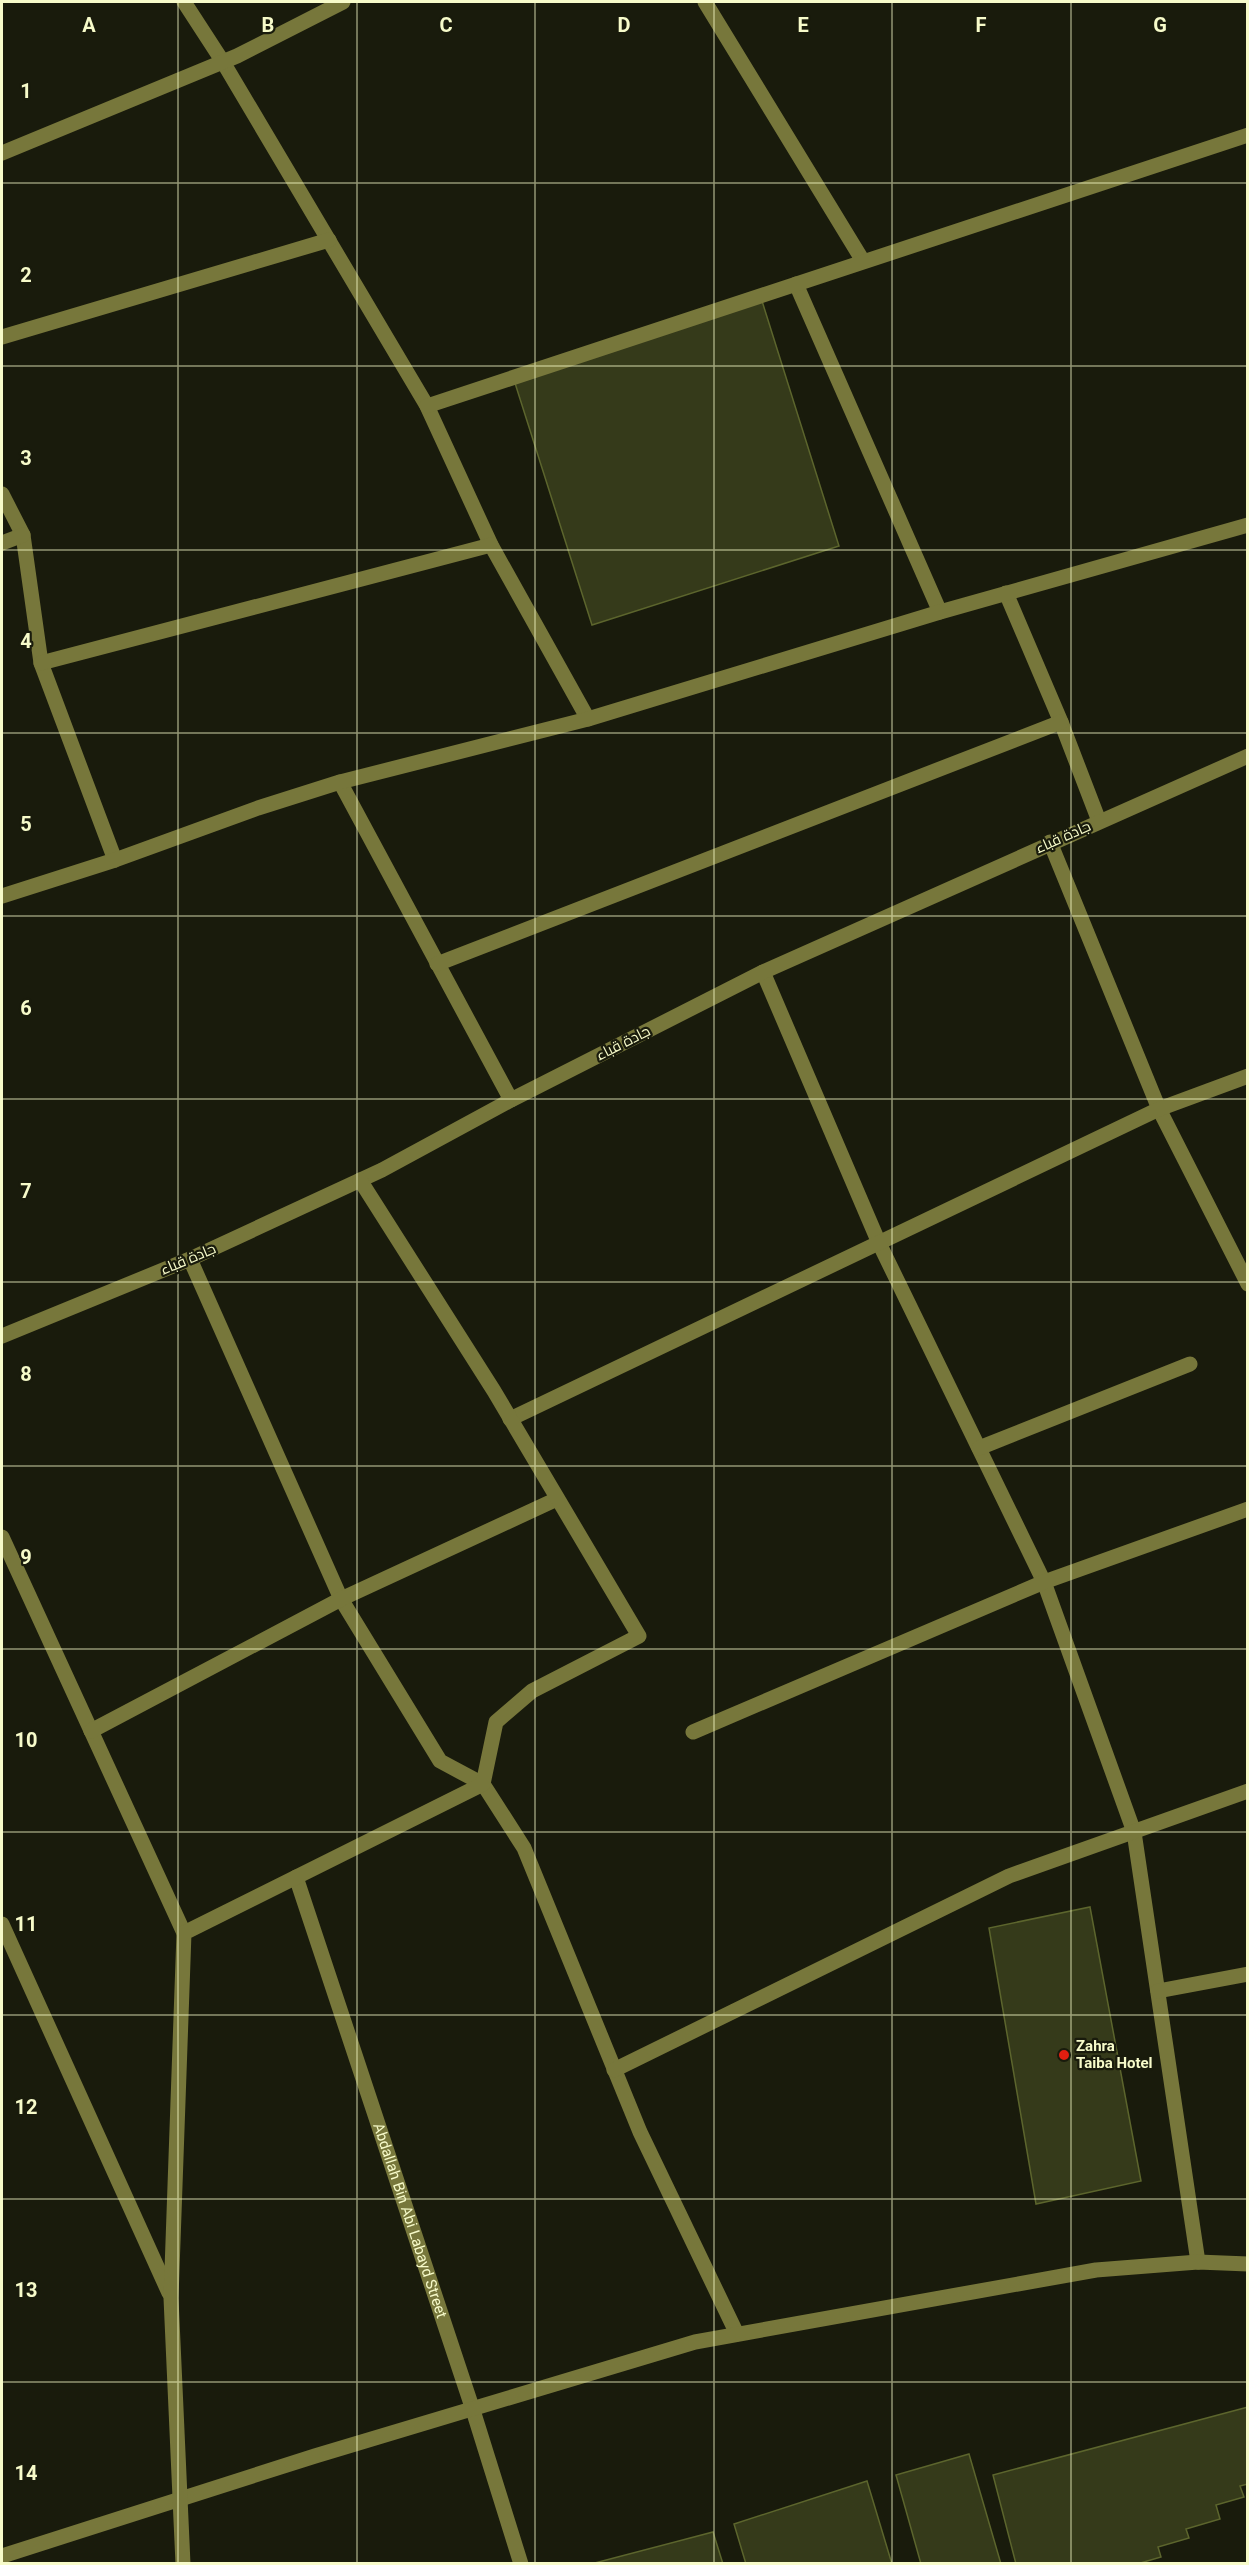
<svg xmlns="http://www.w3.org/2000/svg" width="1249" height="2565" viewBox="0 0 1249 2565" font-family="Roboto,Cairo,sans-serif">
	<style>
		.building { fill: #353a1a; stroke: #5c652d; stroke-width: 1.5 }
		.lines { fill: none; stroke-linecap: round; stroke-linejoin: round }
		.minor { stroke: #77773b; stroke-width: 15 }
		.grid { fill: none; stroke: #f7fbca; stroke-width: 1.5; stroke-opacity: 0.55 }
		.poi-dot { fill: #e11e10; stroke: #191b0c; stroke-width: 2 }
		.labels { text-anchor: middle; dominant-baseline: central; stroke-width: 4.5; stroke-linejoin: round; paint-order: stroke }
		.street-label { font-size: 15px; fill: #f7fbca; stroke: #191b0c }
		.poi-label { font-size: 15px; font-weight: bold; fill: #f7fbca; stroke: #191b0c; text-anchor: start }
		.grid-label { font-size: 20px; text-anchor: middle; font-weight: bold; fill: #f7fbca; stroke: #191b0c; stroke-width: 4.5; stroke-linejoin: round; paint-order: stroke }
	</style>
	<rect width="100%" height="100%" fill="#191b0c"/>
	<g class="building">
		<polygon points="762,301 839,546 592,625 514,380"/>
		<polygon points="1090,1907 1141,2181 1036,2204 989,1928"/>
		<polygon points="1248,2407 1248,2484 1240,2486 1244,2497 1216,2505 1220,2519 1186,2529 1189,2538 1158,2547 1161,2557 1137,2564 1016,2564 993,2475"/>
		<polygon points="969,2454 1001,2564 921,2564 896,2475"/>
		<polygon points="867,2481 892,2564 746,2564 734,2524"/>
		<polygon points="713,2532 723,2564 591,2564"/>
	</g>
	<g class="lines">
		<g class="minor">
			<polyline points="184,2 223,62 427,406 491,545 588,719"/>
			<polyline points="705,2 863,261"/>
			<polyline points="2,153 237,56 343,2"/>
			<polyline points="796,284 940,612"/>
			<polyline points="2,337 329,240"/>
			<polyline points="427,406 1248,135"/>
			<polyline points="2,494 23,535 41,663 115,860"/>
			<polyline points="2,543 23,535"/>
			<polyline points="1006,593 1061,722 1099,821"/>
			<polyline points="41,663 491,545"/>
			<polyline points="340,782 511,1100"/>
			<polyline points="1050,842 1159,1109 1248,1284"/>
			<polyline points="2,896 115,860 258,808 340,782 588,719 940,612 1248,525"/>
			<polyline points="437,964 1061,722"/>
			<polyline points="763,972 879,1243 1044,1582 1134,1832 1198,2262"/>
			<polyline points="190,1259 341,1599 440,1761 483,1784 524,1848 640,2132 737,2334"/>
			<polyline points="2,1336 190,1259 382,1170 511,1100 763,972 1248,756"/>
			<polyline points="510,1419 1159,1109 1248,1076"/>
			<polyline points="979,1448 1190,1364"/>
			<polyline points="2,1537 184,1933"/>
			<polyline points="91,1731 341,1599 557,1499"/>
			<polyline points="693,1732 1044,1582 1248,1509"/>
			<path id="s1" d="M 296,1877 L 472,2407 L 521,2564"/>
			<polyline points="2,1924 169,2293"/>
			<polyline points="1158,1991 1248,1974"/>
			<polyline points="614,2070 1009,1876 1248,1791"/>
			<polyline points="2,2556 315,2456 695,2342 1096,2270 1198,2262 1248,2264"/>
			<polyline points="183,2564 171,2298 184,1933 483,1784 496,1722 532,1691 639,1636 494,1391 360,1180"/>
		</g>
	</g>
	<path class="grid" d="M 178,2 L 178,2564M 357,2 L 357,2564M 535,2 L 535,2564M 714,2 L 714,2564M 892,2 L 892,2564M 1071,2 L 1071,2564M 2,183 L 1248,183M 2,366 L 1248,366M 2,550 L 1248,550M 2,733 L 1248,733M 2,916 L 1248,916M 2,1099 L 1248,1099M 2,1282 L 1248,1282M 2,1466 L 1248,1466M 2,1649 L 1248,1649M 2,1832 L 1248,1832M 2,2015 L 1248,2015M 2,2199 L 1248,2199M 2,2382 L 1248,2382"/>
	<circle class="poi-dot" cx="1064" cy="2055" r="6"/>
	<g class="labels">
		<g class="street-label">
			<text transform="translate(1063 837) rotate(-24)">جادة قباء</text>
			<text transform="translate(623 1043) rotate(-27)">جادة قباء</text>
			<text transform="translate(188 1259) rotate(-23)">جادة قباء</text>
			<text stroke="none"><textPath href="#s1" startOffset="362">Abdallah Bin Abi Labayd Street</textPath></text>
		</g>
		<g class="poi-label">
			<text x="1076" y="2046">Zahra<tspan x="1076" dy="17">Taiba Hotel</tspan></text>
		</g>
	</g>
	<g class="grid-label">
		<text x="89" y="32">A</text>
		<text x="268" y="32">B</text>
		<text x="446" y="32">C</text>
		<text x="624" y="32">D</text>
		<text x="803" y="32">E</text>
		<text x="981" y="32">F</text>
		<text x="1160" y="32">G</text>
		<text x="26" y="98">1</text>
		<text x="26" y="282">2</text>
		<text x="26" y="465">3</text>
		<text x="26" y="648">4</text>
		<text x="26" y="831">5</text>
		<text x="26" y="1015">6</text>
		<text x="26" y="1198">7</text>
		<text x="26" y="1381">8</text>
		<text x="26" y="1564">9</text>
		<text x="26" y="1747">10</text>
		<text x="26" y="1931">11</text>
		<text x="26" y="2114">12</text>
		<text x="26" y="2297">13</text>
		<text x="26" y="2480">14</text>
	</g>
	<rect width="1249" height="2565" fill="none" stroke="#f7fbca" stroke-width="6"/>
</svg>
